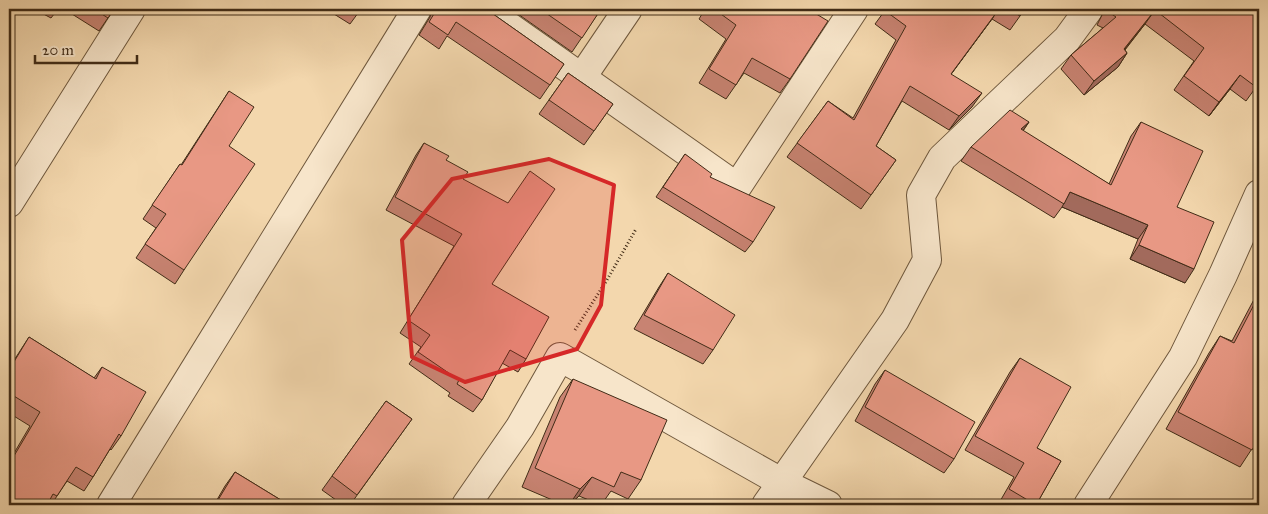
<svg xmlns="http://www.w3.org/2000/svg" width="1268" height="514" viewBox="0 0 1268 514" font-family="'IM FELL Great Primer',serif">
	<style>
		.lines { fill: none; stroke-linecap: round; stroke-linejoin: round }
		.street-casing { stroke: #6e573c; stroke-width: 30 }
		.path { stroke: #412c17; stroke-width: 3; stroke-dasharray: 1 2.5; stroke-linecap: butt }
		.street { stroke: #f7e5ca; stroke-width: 28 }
		.wall { fill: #c88372; stroke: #412c17 }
		.shaded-wall { fill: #a26a5c; stroke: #412c17 }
		.building { fill: #e89884; stroke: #412c17 }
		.marked { fill: #d62828; fill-opacity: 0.2; stroke: #d62828; stroke-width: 4; stroke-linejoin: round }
	</style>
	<rect width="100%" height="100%" fill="#f3d7ad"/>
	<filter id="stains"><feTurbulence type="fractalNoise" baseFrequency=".004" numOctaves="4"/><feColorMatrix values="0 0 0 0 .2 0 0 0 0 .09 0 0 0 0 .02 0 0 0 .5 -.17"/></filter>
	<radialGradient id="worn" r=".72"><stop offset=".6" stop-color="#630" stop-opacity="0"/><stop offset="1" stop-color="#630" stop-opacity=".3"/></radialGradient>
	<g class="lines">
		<g class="street-casing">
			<g id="street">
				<polyline points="484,9 737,187 854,9"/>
				<polyline points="582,77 628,9"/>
				<polyline points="9,203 131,9"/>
				<polyline points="111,505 417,9"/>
				<polyline points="466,505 520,427 560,357 781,482 828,505"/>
				<polyline points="766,505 895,320 927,260 921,195 942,158 1067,39 1089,9"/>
				<polyline points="1088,505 1183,357 1223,275 1259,194"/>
			</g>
		</g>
		<polyline class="path" points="575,330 607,280 636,229"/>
		<use href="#street" class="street"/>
	</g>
	<g class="wall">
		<polygon points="34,9 58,9 51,18"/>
		<polygon points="64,9 114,9 99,31"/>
		<polygon points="326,9 361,9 350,24"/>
		<polygon points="432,9 486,9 564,64 540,99 447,36 439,49 419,35 430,17"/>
		<polygon points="522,9 601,9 572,52 518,14"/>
		<polygon points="705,9 808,9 790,79 780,93 744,73 726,99 699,83 726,39 699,19"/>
		<polygon points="886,9 1025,9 1010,30 992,19 951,74 972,107 949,130 902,101 876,146 896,160 861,209 787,157 828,101 853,118 896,40 875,24"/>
		<polygon points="1104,9 1259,9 1259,83 1246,101 1230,89 1209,116 1174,90 1194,61 1145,24 1125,50 1127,53 1118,67 1084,95 1061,69 1071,55 1103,28 1097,25 1104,11"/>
		<polygon points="568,73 613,104 584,145 539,114"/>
		<polygon points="229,91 229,146 184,270 175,284 136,258 156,228 143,219 180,164 181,165"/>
		<polygon points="1029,122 1023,131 1109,184 1131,136 1141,122 1177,207 1185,283 1130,259 1138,239 1062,207 1054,218 961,161 971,147"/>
		<polygon points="424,143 446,160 463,179 492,284 526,359 518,372 502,363 482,400 473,412 448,396 450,393 409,364 421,347 400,333 454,246 386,210 416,155"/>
		<polygon points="685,154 710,177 753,242 745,252 656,197"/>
		<polygon points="668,273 713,350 703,364 634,329 659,287"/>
		<polygon points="1259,290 1259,438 1240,467 1166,429 1209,353 1220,336 1232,341"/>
		<polygon points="29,337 94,378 102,367 121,436 111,450 110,449 93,477 84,491 67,481 51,505 9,505 10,460 30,426 9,413 9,368"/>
		<polygon points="1020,358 1037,448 1061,461 1036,505 1003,505 999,503 1014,477 965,450 1010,372"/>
		<polygon points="885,370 954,459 944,473 855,421 875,384"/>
		<polygon points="573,379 641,480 628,499 611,491 601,505 579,496 569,505 564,505 522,487 560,397"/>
		<polygon points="386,401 412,419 350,505 343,505 322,490"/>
		<polygon points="235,472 289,505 214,505 225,486"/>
	</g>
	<g class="shaded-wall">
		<polygon points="999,9 992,19 941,88 951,74"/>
		<polygon points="1155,10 1145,24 1114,63 1124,49"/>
		<polygon points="1127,53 1118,67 1084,95 1094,81"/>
		<polygon points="1240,75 1230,89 1209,116 1219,102"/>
		<polygon points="982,93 972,107 949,130 959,116"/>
		<polygon points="1029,122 1019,136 1021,129"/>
		<polygon points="1070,192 1148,225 1138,239 1062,207"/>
		<polygon points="1139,245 1194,269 1185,283 1130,259"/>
		<polygon points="592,477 579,496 569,505 580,489"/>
	</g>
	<g class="building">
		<polygon points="94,9 114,9 108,18"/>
		<polygon points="437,9 486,9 564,64 550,85 456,22 448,35 429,22"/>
		<polygon points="540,9 601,9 582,38"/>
		<polygon points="714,9 808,9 828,21 790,79 752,58 736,85 709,69 736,25"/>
		<polygon points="886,9 999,9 951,74 982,93 959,116 910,86 876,146 896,160 871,195 797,143 828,101 854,120 906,26 884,10"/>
		<polygon points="1008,9 1025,9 1020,16"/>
		<polygon points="1108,9 1259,9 1259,82 1256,87 1240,75 1219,102 1184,76 1204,48 1155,10 1124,49 1127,53 1094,81 1071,55 1116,17 1107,11"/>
		<polygon points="568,73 613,104 594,131 549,100"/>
		<polygon points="229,91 254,107 229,146 255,164 184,270 145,244 166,214 152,205 180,164 182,165"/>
		<polygon points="1010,110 1029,122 1021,129 1111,185 1141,122 1203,151 1177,207 1214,222 1194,269 1139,245 1148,225 1070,192 1064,204 971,147"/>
		<polygon points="424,143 449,156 446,160 468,172 463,179 508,203 530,171 555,189 492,284 549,317 526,359 510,350 482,400 457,384 459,380 418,352 430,335 408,320 462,234 395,197"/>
		<polygon points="685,154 712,174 710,177 775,207 753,242 663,187"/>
		<polygon points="668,273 735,315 713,350 644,315"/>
		<polygon points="1259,295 1259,438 1252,450 1178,412 1220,336 1234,343"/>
		<polygon points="29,337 96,379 102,367 146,392 121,436 119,434 93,477 76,467 57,496 53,494 47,505 9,505 9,459 11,461 40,412 9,393 9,370"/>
		<polygon points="1020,358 1071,387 1037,448 1061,461 1036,505 1009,489 1024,463 975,436"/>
		<polygon points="885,370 975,422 954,459 865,407"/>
		<polygon points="573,379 667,420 641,480 621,472 614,487 592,477 580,489 535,468"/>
		<polygon points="386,401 412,419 357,495 332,476"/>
		<polygon points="235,472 289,505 215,505"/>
	</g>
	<path class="marked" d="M 549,159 L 614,185 L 601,305 L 577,349 L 465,382 L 412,357 L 402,240 L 452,179 Z"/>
	<rect width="1268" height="514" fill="none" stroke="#f3d7ad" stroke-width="30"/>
	<rect x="10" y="10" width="1248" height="494" fill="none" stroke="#412c17" stroke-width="2.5"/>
	<rect x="15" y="15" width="1238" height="484" fill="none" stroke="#412c17"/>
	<path d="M35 55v8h102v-8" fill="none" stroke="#412c17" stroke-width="2.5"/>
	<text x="42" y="55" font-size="15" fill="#412c17" stroke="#f7e5ca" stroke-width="4" paint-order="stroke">20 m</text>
	<rect width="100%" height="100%" filter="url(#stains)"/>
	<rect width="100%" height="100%" fill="url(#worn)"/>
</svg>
